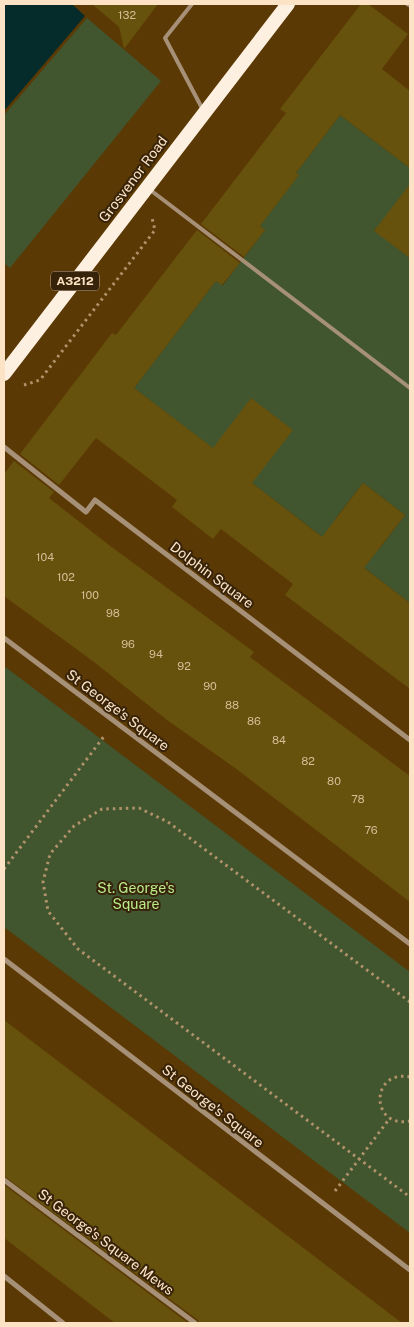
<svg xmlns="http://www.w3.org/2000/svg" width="414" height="1327" viewBox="0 0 414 1327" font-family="'Public Sans',sans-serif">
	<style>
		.green { fill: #41552e }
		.water { fill: #052c2b }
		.building { fill: #66510d }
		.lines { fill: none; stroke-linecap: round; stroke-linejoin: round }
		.path { stroke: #b1936b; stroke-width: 3; stroke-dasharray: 2.5 4; stroke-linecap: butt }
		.service { stroke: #a69077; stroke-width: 4 }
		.minor { stroke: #a69077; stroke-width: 5 }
		.trunk { stroke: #fef0e0; stroke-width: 14 }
		.labels { text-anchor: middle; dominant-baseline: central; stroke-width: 4; stroke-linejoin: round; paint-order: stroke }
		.number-label { font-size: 11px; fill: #d7be97 }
		.shield { fill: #372309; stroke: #c2a98d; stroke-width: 1 }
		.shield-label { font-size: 12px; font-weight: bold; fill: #fde3c5 }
		.street-label { font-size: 14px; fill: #fde3c5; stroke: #372309 }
		.park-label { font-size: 14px; fill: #bbec8a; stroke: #372309 }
	</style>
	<rect width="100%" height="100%" fill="#5b3904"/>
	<g class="green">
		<polygon points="87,18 161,81 10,268 4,263 4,115"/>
		<polygon points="340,115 410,168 410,198 374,230 410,258 410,603 359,564 379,549 405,515 363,483 336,518 330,543 247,479 267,463 292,430 220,454 134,388 216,281 223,285 265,230 260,226 298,175 296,173"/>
		<polygon points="4,666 410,972 410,1233 4,927"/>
	</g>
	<polygon class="water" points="4,4 72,4 85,16 4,111"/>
	<g class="building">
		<polygon points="92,4 158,4 124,49 119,27"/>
		<polygon points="361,4 368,4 408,34 382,69 410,91 410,168 340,115 296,173 299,175 260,226 265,230 244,257 201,224 286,113 280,109"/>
		<polygon points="410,184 410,258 374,231"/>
		<polygon points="197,230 240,263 222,285 216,281 134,388 213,448 251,398 293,430 252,483 322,537 363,483 405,515 364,568 410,603 410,689 285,595 293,584 221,529 213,539 172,507 177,500 96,438 59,485 20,454 112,333 116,335"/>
		<polygon points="14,461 54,492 49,498 109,545 254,652 250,657 410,776 410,902 235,768 167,720 94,662 4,596 4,474"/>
		<polygon points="4,1020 402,1323 199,1323 198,1320 4,1176"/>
		<polygon points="4,1185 188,1323 115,1323 4,1238"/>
	</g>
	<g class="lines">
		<g class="path">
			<polyline points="24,385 40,380 155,230 152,218"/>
			<polyline points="4,869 105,735"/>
			<polyline points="410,1002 168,822 139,808 102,809 74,826 50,854 43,882 48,911 78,949 410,1197"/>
			<path d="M 410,1077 C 370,1069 370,1129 410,1121"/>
			<polyline points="335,1191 390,1118"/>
		</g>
		<g class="service">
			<polyline points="192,4 165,38 203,110"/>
			<polyline points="149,189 410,388"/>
		</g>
		<g class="minor">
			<polyline points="408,4 410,5"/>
			<polyline points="4,447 86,512 95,500 410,740"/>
			<polyline points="4,638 410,944"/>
			<polyline points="4,959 410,1270"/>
			<polyline points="4,1180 195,1323"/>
			<polyline points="4,1276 63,1323"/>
		</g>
		<polyline class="trunk" points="4,374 288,4"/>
	</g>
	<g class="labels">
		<g class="number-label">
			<text x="127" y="15">132</text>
			<text x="45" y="557">104</text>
			<text x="66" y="577">102</text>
			<text x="90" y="595">100</text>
			<text x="113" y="613">98</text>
			<text x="128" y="644">96</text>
			<text x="156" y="654">94</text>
			<text x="184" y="666">92</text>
			<text x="210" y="686">90</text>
			<text x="232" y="705">88</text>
			<text x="254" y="721">86</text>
			<text x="279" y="740">84</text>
			<text x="308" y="761">82</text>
			<text x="334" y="781">80</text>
			<text x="358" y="799">78</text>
			<text x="371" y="830">76</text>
		</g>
		<rect class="shield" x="51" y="271.5" width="48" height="19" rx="4"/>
		<g class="shield-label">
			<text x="75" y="281">A3212</text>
		</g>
		<g class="street-label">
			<text transform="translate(133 179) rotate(-53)">Grosvenor Road</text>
			<text transform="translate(212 575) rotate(37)">Dolphin Square</text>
			<text transform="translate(118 710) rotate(37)">St George's Square</text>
			<text transform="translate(213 1106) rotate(38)">St George's Square</text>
			<text transform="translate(106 1242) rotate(37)">St George's Square Mews</text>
		</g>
		<g class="park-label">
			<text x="136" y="888">St. George's<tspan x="136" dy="16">Square</tspan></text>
		</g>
	</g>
	<rect width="414" height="1327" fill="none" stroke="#fde3c5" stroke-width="10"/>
</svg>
